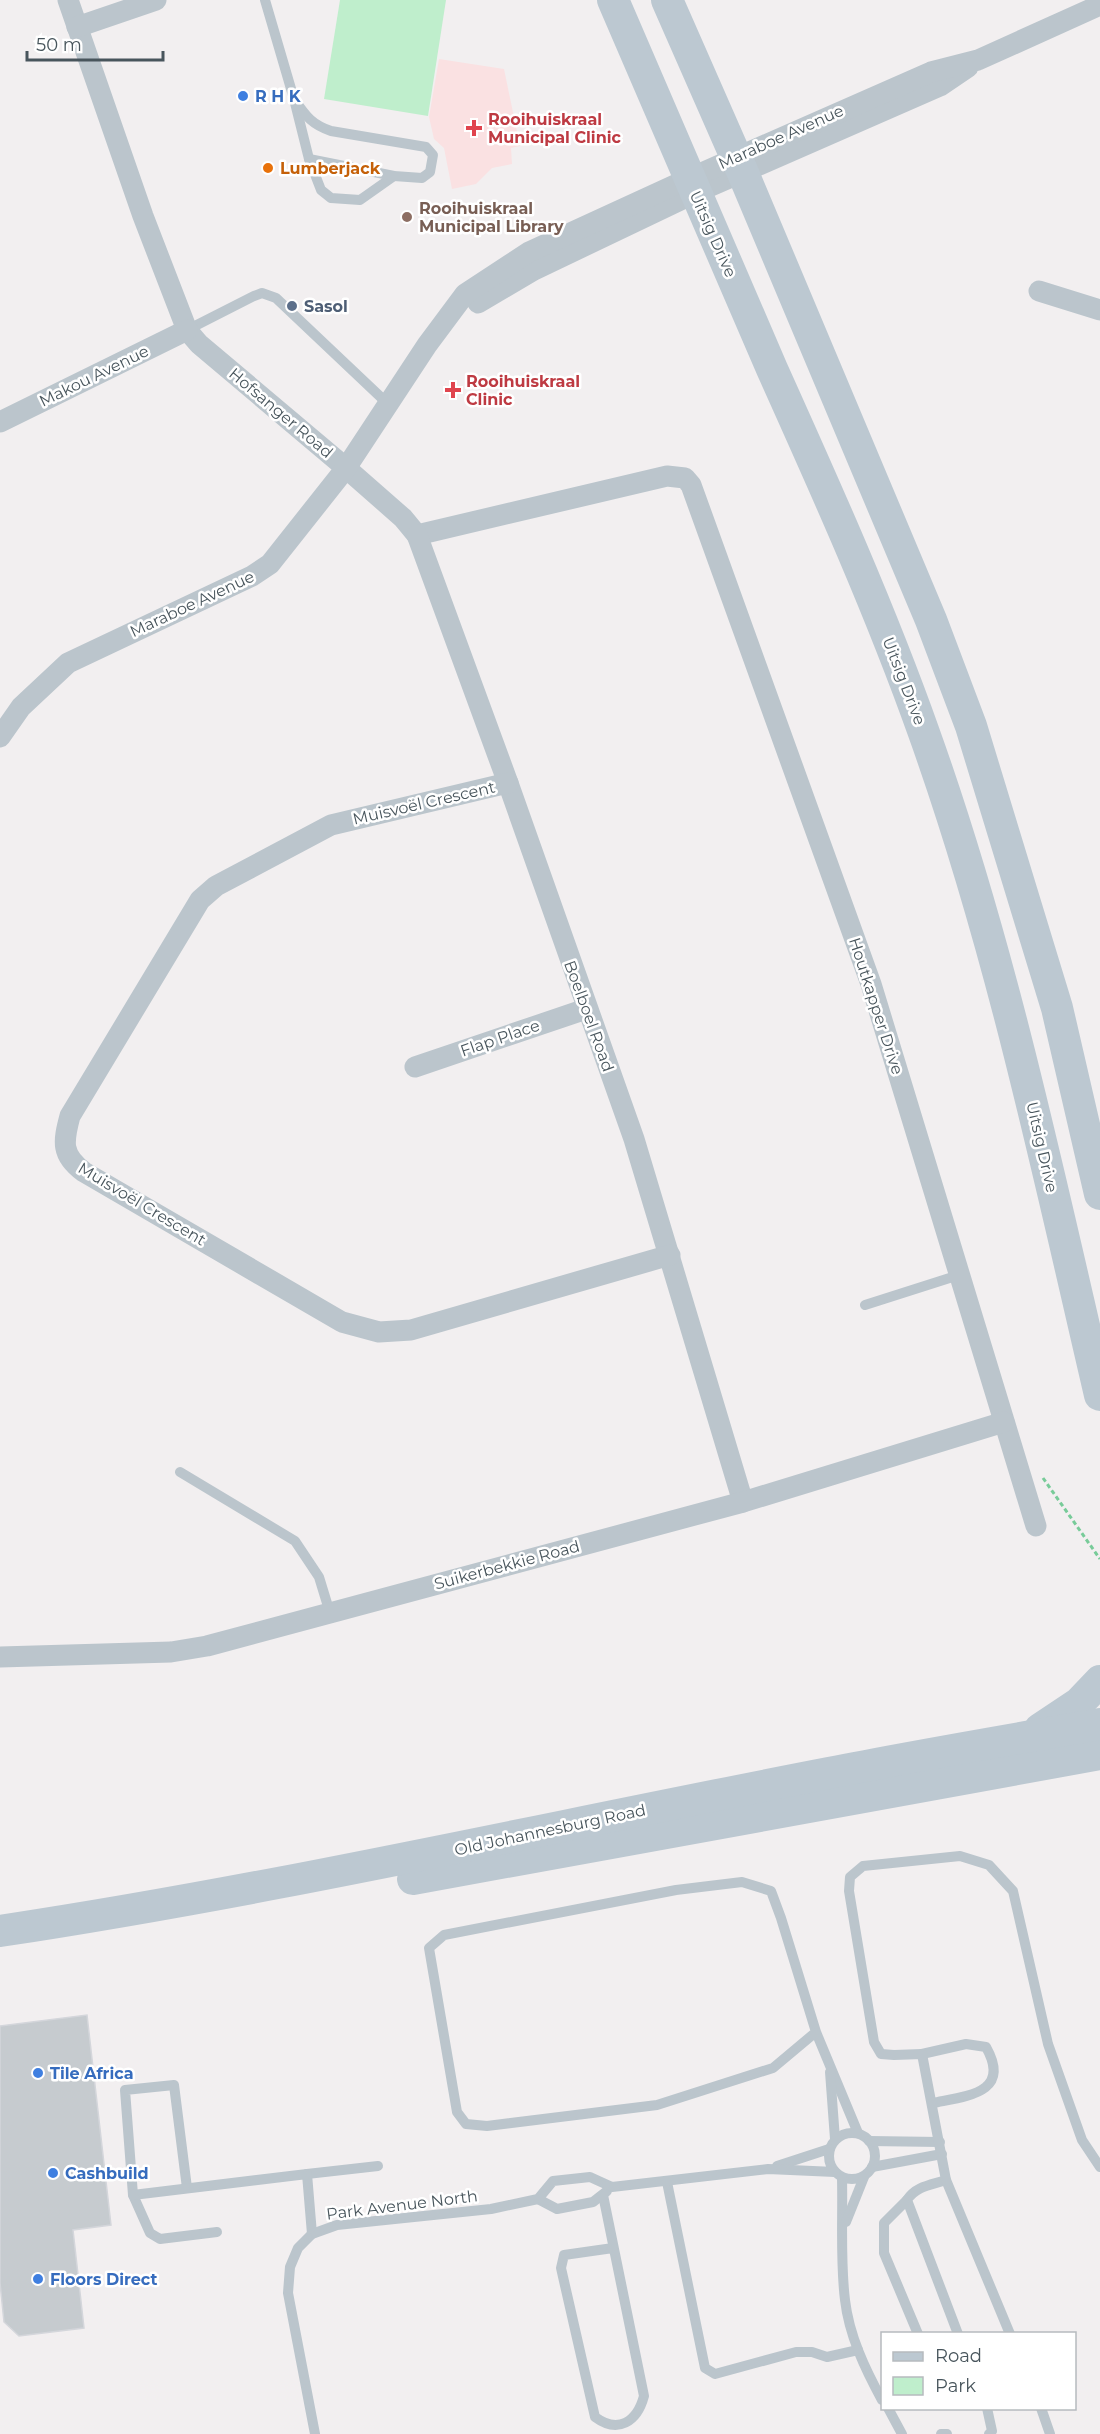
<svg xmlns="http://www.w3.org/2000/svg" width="1100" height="2434" viewBox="0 0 1100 2434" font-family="Montserrat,sans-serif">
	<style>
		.medical { fill: #fae1e2 }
		.green { fill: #bfeecc }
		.building { fill: #c6cbcf; stroke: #d4d6db; stroke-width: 1.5 }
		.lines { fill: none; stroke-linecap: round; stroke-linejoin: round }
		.path { stroke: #78cb99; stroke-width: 3; stroke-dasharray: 4.5 3; stroke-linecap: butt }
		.lane { stroke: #bbc5cc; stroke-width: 10 }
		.street { stroke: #bbc5cc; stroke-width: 21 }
		.secondary { stroke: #bcc8d1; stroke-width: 32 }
		.shop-dot { fill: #3f7fe0; stroke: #fff; stroke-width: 2 }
		.health-dot { fill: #e0444e; stroke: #fff; stroke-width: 2 }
		.food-dot { fill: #e8710a; stroke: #fff; stroke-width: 2 }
		.education-dot { fill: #8d6e63; stroke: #fff; stroke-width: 2 }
		.service-dot { fill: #5c6f8a; stroke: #fff; stroke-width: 2 }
		.labels { text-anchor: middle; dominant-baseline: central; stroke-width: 5; stroke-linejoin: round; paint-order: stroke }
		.shop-label { font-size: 16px; font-weight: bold; fill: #366cbe; stroke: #fff; text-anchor: start }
		.health-label { font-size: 16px; font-weight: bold; fill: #be3a42; stroke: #fff; text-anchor: start }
		.street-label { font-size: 16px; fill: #48555c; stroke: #fff }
		.food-label { font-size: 16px; font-weight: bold; fill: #c56008; stroke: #fff; text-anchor: start }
		.education-label { font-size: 16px; font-weight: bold; fill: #785e54; stroke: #fff; text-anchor: start }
		.service-label { font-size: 16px; font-weight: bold; fill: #4e5e75; stroke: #fff; text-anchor: start }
	</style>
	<rect width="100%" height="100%" fill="#f2eff0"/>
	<polygon class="medical" points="439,59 504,69 520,146 511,148 512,164 492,168 476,184 452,189 444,148 434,139 429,117"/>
	<polygon class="green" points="340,0 446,0 428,116 324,99"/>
	<polygon class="building" points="87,2015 111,2225 73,2230 84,2328 19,2336 4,2322 0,2283 0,2026"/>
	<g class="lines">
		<polyline class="path" points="1043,1478 1100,1559"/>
		<g class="lane">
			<polyline points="265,0 294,99 309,159 321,190 331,198 360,200 394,176"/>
			<path d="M 294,99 C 306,116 311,124 331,131 L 426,147 L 433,155 L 430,172 L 422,178 L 394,176 L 309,159"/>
			<polyline points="187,330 254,296 262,293 276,298 388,404"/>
			<polyline points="865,1305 959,1275"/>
			<polyline points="180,1472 295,1541 319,1577 330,1613"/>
			<polyline points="816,2032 773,2068 657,2105 487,2126 466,2124 457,2112 429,1948 444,1935 676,1890 742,1882 771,1891 781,1918 816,2032 858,2133"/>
			<path d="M 922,2054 L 966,2044 L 986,2047 C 1012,2093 967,2096 933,2103"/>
			<polyline points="830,2072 835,2139"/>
			<circle cx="852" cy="2156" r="23"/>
			<polyline points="869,2141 940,2142"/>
			<polyline points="777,2166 829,2149"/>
			<polyline points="872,2167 942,2154"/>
			<polyline points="307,2174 378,2166"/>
			<path d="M 842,2178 C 843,2218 840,2260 845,2300 C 849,2335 865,2369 882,2400"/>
			<path d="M 946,2180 C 931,2185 916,2186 907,2200 L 958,2334"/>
			<polyline points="667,2182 705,2368 715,2374 796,2352 812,2352 827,2357 858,2350"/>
			<polyline points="187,2188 174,2085 125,2090 133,2195 150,2233 160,2239 217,2232"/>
			<polyline points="133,2195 307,2174 312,2234"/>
			<path d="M 603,2195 L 644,2396 C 637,2422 618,2434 595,2417 L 561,2268 L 564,2255 L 613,2248"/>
			<polyline points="538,2199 557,2209 593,2202 607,2191"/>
			<polyline points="907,2200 884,2223 884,2253 918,2334"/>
			<polyline points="846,2222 864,2177"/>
			<polyline points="1010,2334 946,2180 922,2054 894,2055 881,2054 874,2042 849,1891 850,1877 863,1866 960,1856 989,1865 1013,1891 1048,2044 1082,2140 1100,2167"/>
			<polyline points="888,2408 902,2434"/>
			<polyline points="987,2408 992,2431 989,2434"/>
			<polyline points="1041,2408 1050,2434"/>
			<polyline points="315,2434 288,2293 290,2267 298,2248 312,2234 337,2225 491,2209 538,2199 553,2181 590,2177 612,2187 768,2169 835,2172"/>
			<polyline points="941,2434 947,2434"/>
		</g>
		<g class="street">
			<polyline points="68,0 143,216 187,330 199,344 346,468 403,518 417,535 667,476 685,478 691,485 871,984 1036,1526"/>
			<polyline points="77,27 156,0"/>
			<polyline points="1039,291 1100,310"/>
			<polyline points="478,303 534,270 695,193 940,86 968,67"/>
			<polyline points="0,422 187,330"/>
			<polyline points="417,535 508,783 634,1139 743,1502"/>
			<polyline points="0,737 21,707 68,663 252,576 270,564 346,468 427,345 465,294 529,252 688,179 931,72 978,60 1100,5"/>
			<path d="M 508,783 L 331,825 L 216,886 L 200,900 L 70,1116 C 63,1142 61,1155 84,1172 L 342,1322 L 379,1332 L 411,1330 L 670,1255"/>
			<polyline points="415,1067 586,1009"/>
			<polyline points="0,1657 171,1652 207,1646 743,1502 1004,1422"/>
		</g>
		<g class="secondary">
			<path d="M 613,0 C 665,123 718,246 772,369 C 826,489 880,609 924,733 C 1001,948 1048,1172 1100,1395"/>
			<polyline points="667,0 743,173 931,620 971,726 1057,1008 1100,1194"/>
			<polyline points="1040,1729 1079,1703 1100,1681"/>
			<polyline points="413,1879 1100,1754"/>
			<path d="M 0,1931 C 278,1889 553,1826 829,1773 C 919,1755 1010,1740 1100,1724"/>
		</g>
	</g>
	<g class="shop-dot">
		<circle cx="243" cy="96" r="6"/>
		<circle cx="38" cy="2073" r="6"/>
		<circle cx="53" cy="2173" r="6"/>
		<circle cx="38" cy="2279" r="6"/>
	</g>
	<g class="health-dot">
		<path d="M471 119h6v6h6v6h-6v6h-6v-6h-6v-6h6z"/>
		<path d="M450 381h6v6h6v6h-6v6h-6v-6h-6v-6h6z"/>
	</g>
	<circle class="food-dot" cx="268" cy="168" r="6"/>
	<circle class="education-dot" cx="407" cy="217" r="6"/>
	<circle class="service-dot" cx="292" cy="306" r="6"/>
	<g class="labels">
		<g class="shop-label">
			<text x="255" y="96">R H K</text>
			<text x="50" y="2073">Tile Africa</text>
			<text x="65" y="2173">Cashbuild</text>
			<text x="50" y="2279">Floors Direct</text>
		</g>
		<g class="health-label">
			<text x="488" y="119">Rooihuiskraal<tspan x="488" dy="18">Municipal Clinic</tspan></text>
			<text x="466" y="381">Rooihuiskraal<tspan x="466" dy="18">Clinic</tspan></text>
		</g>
		<g class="street-label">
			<text transform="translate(781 137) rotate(-24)">Maraboe Avenue</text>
			<text transform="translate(713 234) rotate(66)">Uitsig Drive</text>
			<text transform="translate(94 376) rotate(-26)">Makou Avenue</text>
			<text transform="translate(281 413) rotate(40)">Hofsanger Road</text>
			<text transform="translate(192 604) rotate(-25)">Maraboe Avenue</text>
			<text transform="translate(904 681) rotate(69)">Uitsig Drive</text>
			<text transform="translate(424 803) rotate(-13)">Muisvoël Crescent</text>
			<text transform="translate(876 1006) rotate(72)">Houtkapper Drive</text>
			<text transform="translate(589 1016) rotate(70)">Boelboel Road</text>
			<text transform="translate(500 1038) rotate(-19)">Flap Place</text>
			<text transform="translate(1042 1147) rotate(77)">Uitsig Drive</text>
			<text transform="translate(142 1204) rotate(31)">Muisvoël Crescent</text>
			<text transform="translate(507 1565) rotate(-15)">Suikerbekkie Road</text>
			<text transform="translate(550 1830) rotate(-12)">Old Johannesburg Road</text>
			<text transform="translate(402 2205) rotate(-7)">Park Avenue North</text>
		</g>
		<g class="food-label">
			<text x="280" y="168">Lumberjack</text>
		</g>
		<g class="education-label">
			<text x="419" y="208">Rooihuiskraal<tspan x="419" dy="18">Municipal Library</tspan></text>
		</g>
		<g class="service-label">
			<text x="304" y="306">Sasol</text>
		</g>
	</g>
	<rect x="881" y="2332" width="195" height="78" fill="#ffffff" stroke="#b6bbbe" stroke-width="1.5"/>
	<rect x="893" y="2352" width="30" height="9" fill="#bcc8d1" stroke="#b6bbbe" stroke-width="1.5"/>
	<text x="935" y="2362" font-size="18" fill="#48555c">Road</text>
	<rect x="893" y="2377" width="30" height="18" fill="#bfeecc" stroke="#b6bbbe" stroke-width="1.5"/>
	<text x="935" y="2392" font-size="18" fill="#48555c">Park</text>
	<path d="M27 51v9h136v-9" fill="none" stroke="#48555c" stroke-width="3"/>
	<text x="36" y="51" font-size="18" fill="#48555c" stroke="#ffffff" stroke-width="4.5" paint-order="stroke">50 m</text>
</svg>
